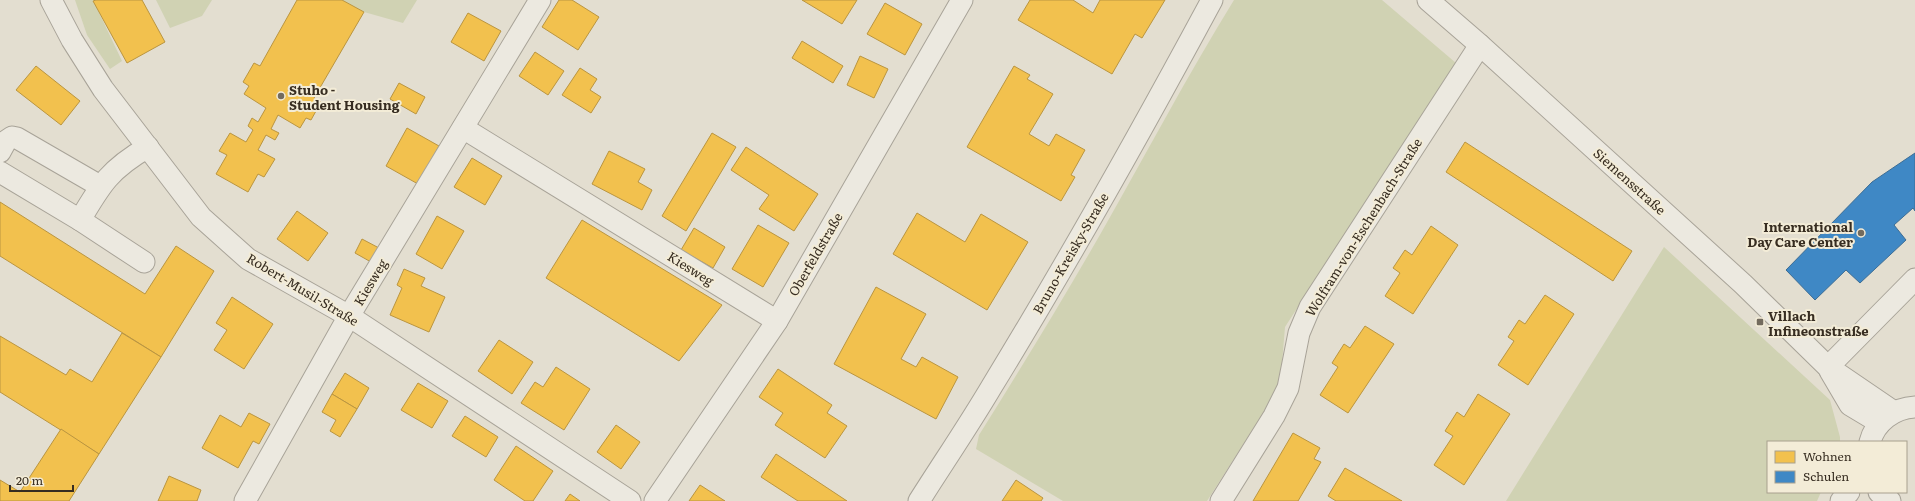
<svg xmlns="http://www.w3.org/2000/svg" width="1915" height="501" viewBox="0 0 1915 501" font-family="Literata,serif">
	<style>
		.green { fill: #d0d2b3 }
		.homes { fill: #f2c14e; stroke: #ba9540 }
		.schools { fill: #3f88c5; stroke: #3d6d94 }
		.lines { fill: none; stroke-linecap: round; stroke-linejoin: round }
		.minor-casing { stroke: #a8a398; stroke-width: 23 }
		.minor { stroke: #ece9e0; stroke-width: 21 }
		.poi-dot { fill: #736b5e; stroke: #f3ecd7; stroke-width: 1.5 }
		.labels { text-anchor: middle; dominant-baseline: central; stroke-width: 4; stroke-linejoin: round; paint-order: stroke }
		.poi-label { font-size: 13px; font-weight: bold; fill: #372d21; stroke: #f3ecd7; text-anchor: start }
		.street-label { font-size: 13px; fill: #372d21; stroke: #f3ecd7 }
	</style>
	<rect width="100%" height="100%" fill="#e3ded0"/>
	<g class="green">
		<polygon points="75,0 93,0 122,61 110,69 87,35"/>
		<polygon points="156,0 212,0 202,16 170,28"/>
		<polygon points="342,0 417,0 403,23 364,12"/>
		<path d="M 1234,0 L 1382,0 L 1456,63 L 1285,327 L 1280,387 L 1207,501 L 1063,501 L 976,449 L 979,435 C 1021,368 1062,301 1101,233 C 1145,156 1187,76 1234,0 Z"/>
		<polygon points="1664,247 1830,400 1840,437 1840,442 1768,442 1768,492 1821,492 1817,501 1506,501"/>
	</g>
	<g class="homes">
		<polygon points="96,0 142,0 165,42 127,63 93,1"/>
		<polygon points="297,0 342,0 364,12 314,98 321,102 311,120 306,118 300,128 278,115 271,129 279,133 275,140 266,135 258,150 275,159 264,177 258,174 248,192 216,174 227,155 219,151 230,133 246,142 253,130 248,126 252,118 258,122 266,108 244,94 249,86 243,82 254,63 260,66"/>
		<polygon points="559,0 572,0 599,17 578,50 542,27"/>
		<polygon points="802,0 857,0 842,24"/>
		<polygon points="1030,0 1073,0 1093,13 1100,0 1165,0 1142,38 1135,34 1112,74 1018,20"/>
		<polygon points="885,3 922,24 905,55 867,34"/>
		<polygon points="468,13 501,31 484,61 451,42"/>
		<polygon points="802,41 843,66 833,83 792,58"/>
		<polygon points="535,52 564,71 548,95 519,76"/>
		<polygon points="860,56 888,69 874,98 847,85"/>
		<polygon points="36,66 80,101 61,125 16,90"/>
		<polygon points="1014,66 1030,75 1027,79 1053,94 1029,134 1049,146 1056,134 1085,150 1071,175 1075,177 1061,201 967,147"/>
		<polygon points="580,68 597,79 590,90 601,97 591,113 562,95"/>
		<polygon points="399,83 425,97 416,114 390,99"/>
		<polygon points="407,128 439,146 418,184 386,166"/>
		<polygon points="712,133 736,147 686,231 662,216"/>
		<polygon points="1465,142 1632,251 1613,281 1446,172"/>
		<polygon points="746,147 818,194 794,231 759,209 769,195 731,170"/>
		<polygon points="609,151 645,169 638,182 652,190 642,210 592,184"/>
		<polygon points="472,158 502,176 485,205 454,187"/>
		<polygon points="0,202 145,294 176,246 214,271 161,357 0,256"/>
		<polygon points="297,211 328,233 308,261 277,239"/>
		<polygon points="917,213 965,242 981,214 1028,242 987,310 893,254"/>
		<polygon points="437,216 464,231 442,269 416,254"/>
		<polygon points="582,220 722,305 679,361 546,278"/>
		<polygon points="758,225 789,243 763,287 732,269"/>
		<polygon points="1431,226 1458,245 1413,314 1385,296 1400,273 1393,268 1405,250 1412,255"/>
		<polygon points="694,228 725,247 713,268 681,250"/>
		<polygon points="362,239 379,248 371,262 355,253"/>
		<polygon points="404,269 425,278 421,286 445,297 429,332 390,315 402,288 397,285"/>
		<polygon points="876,287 926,314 901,359 916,367 922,357 958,377 936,419 834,364"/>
		<polygon points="1545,295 1574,314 1528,385 1498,365 1514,341 1508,337 1519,320 1525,324"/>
		<polygon points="232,297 273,324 244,369 214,350 227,330 216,323"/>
		<polygon points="1365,326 1394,344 1348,413 1320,395 1338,367 1332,363 1344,344 1350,348"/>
		<polygon points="122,333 161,357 99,454 0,392 0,336 66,375 70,369 92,382"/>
		<polygon points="499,340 533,362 512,394 478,371"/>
		<polygon points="556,367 590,389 564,430 521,403 535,382 543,387"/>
		<polygon points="778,369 832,405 827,413 847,426 825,458 775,425 783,413 759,397"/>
		<polygon points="345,373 369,388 357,409 332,394"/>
		<polygon points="418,383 448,401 432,428 401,410"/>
		<polygon points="332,394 357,409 340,437 330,431 336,420 322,412"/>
		<polygon points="1478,394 1510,414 1464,485 1434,465 1453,436 1445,431 1457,412 1464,417"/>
		<polygon points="249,413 270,424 259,444 253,441 238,468 202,448 220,415 241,427"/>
		<polygon points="465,416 498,437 486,457 452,436"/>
		<polygon points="616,425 640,442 621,469 597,452"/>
		<polygon points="61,429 99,454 69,501 0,501 0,480 20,492"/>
		<polygon points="1293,433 1320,448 1314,459 1321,462 1298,501 1253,501"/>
		<polygon points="516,446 553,471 533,501 525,501 494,480"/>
		<polygon points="776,454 847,501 798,501 761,477"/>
		<polygon points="1345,468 1402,501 1336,501 1328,496"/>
		<polygon points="169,476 201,490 197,501 158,501"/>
		<polygon points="1016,480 1043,498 1041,501 1002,501"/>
		<polygon points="700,485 725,501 689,501"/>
		<polygon points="570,494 580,501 565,501"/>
	</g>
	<polygon class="schools" points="1915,153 1915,211 1913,208 1894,225 1906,240 1860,283 1846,270 1815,300 1786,270 1872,182"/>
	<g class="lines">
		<g class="minor-casing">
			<g id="minor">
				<polyline points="51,0 72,40 103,89 201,217 248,259 349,316 630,501"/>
				<polyline points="1428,0 1480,45 1743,284 1828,367 1894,412"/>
				<polyline points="463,128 777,321"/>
				<polyline points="0,152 6,141 12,137 17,138 100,186"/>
				<path d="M 0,172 L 80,220 C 101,184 110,169 148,147"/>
				<polyline points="80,220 144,262"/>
				<polyline points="1828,367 1915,279"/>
				<polyline points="1830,371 1850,405 1880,423"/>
				<path d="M 1870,442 C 1875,422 1894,408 1915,407"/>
				<polyline points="1879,492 1890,501"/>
				<polyline points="245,501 349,316 540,0"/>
				<polyline points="655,501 777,321 962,0"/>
				<path d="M 919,501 C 943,463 969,425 992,386 C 1069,260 1142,130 1212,0"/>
				<polyline points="1221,501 1274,416 1288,388 1299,333 1310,307 1480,45"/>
				<polyline points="1841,501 1849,492"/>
			</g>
		</g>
		<use href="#minor" class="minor"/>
	</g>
	<g class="poi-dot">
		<circle cx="281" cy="96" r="4"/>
		<circle cx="1861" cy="233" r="4"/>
		<rect x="1756" y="318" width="8" height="8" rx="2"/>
	</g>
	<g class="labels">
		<g class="poi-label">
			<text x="289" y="89">Stuho -<tspan x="289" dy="15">Student Housing</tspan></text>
			<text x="1853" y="226" text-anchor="end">International<tspan x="1853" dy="15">Day Care Center</tspan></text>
			<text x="1768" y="315">Villach<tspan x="1768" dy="15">Infineonstraße</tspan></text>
		</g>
		<g class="street-label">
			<text transform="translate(1630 181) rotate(42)">Siemensstraße</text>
			<text transform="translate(1363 227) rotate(-58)">Wolfram-von-Eschenbach-Straße</text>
			<text transform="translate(1070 253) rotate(-60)">Bruno-Kreisky-Straße</text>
			<text transform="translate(815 254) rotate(-60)">Oberfeldstraße</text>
			<text transform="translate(691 268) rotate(32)">Kiesweg</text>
			<text transform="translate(370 282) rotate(-59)">Kiesweg</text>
			<text transform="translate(303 289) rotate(31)">Robert-Musil-Straße</text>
		</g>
	</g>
	<rect x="1767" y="441" width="140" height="52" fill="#f3ecd7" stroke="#a8a08e"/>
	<rect x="1775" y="451" width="20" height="12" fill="#f2c14e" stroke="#a8a08e"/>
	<text x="1803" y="461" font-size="12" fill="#372d21">Wohnen</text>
	<rect x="1775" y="471" width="20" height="12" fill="#3f88c5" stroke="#a8a08e"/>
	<text x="1803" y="481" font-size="12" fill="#372d21">Schulen</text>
	<path d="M10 485v6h63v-6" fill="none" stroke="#372d21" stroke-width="2"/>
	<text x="16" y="485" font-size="12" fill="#372d21" stroke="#f3ecd7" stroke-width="3" paint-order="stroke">20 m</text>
</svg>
